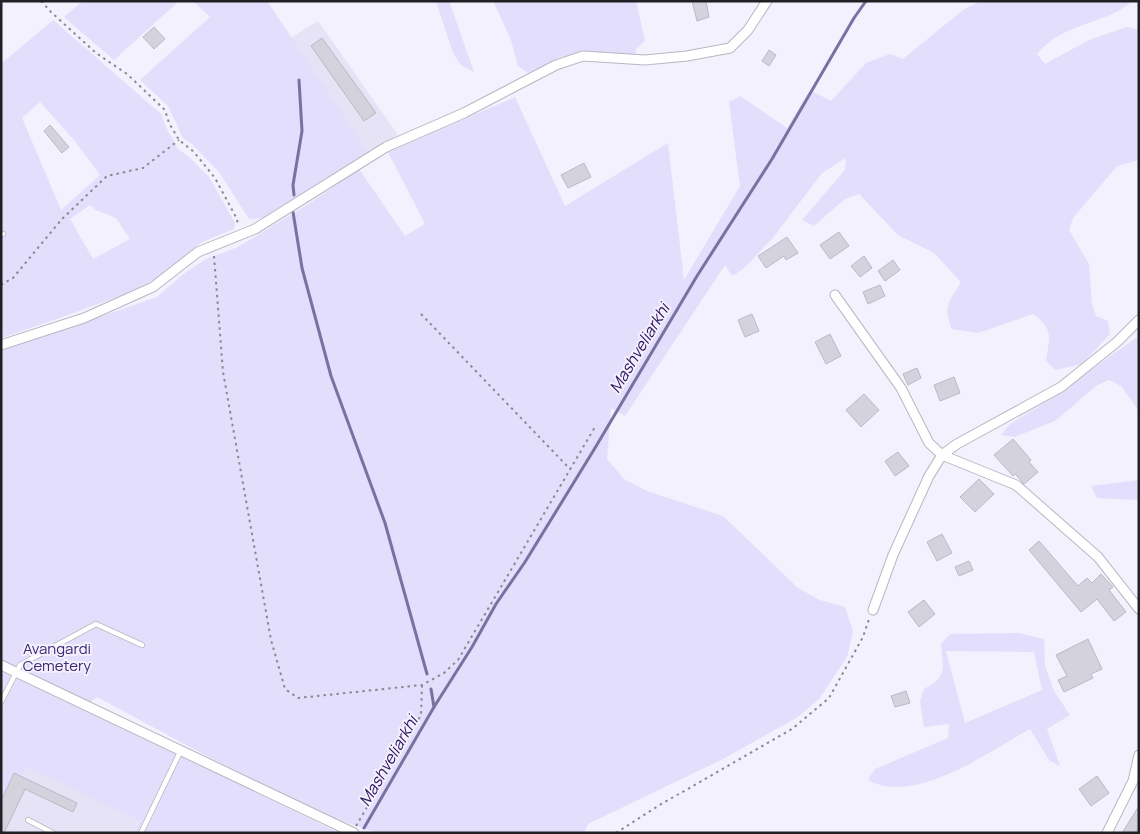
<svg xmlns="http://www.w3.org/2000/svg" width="1140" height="834" viewBox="0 0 1140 834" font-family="Manrope,sans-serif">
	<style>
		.built { fill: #e6e3f6 }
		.green { fill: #e2defb; fill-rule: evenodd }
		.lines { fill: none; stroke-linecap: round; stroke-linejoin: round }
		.stream { stroke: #7a71a1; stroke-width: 3 }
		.building { fill: #d3d2dd; stroke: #bbb9c5 }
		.lane-casing { stroke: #b8b7c2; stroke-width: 6 }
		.street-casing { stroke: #b8b7c2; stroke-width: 11 }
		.path { stroke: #8b8991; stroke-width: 2; stroke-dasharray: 2.5 4; stroke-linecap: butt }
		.lane { stroke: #fff; stroke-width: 4.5 }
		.street { stroke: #fff; stroke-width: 9 }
		.labels { text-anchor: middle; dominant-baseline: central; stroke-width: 4; stroke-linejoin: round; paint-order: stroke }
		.park-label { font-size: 15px; fill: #3f2776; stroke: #f3f1fd }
		.water-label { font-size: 16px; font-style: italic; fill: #2f1362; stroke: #f3f1fd }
	</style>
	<rect width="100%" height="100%" fill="#f3f1fd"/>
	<g class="built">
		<polygon points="318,21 398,135 369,153 291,38"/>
		<polygon points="27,766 141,821 135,833 1,833 1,804"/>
	</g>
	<g class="green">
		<polygon points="83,1 179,1 114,60 64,17"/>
		<polygon points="193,1 267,1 369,153 264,218 249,219 219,172 192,144 183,138 168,106 140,80 210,17"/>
		<polygon points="436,1 449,1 474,72 461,65 453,53"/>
		<polygon points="493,1 636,1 645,41 636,49 636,55 583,52 560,57 528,73 518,66 511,40"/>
		<path d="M 981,1 L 1132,1 C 1126,6 1119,11 1112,14 C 1085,26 1056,30 1037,54 L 1045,64 L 1089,40 L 1127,27 L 1139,30 L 1139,160 L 1117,166 L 1073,218 L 1069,230 L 1089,264 L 1092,304 L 1096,316 L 1108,321 L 1110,334 L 1082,364 L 1055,370 L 1046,361 C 1049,338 1055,330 1033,314 L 978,333 L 952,329 C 942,306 950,301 961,282 L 934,253 L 898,235 L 859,194 L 845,199 L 814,226 L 802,220 L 845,170 L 846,158 L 822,173 L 772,239 L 743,269 L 732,276 L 725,265 L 625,416 L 611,408 L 607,459 L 624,479 L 647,491 L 723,516 L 798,588 L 820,600 L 845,607 L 853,631 L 847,657 L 819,699 L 798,717 L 721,760 L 588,824 L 584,833 L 377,833 L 336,819 L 214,760 L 97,697 L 83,708 L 339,833 L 135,833 L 140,821 L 27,767 L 1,804 L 1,351 L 157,297 L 182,275 L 206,259 L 238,247 L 310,203 L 359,169 L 405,236 L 425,224 L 388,152 L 515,97 L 565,206 L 668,143 L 684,280 L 740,186 L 729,102 L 740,96 L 787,128 L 810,90 L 831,101 L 866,63 L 890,54 L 903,59 L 963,10 Z"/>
		<path d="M 53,20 L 161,114 L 166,127 L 178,149 L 189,157 L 209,177 L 235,223 L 234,229 L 202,242 L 156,279 L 123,295 L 54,320 L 1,338 L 1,64 ZM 40,102 L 74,140 L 100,175 L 61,210 L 22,118 ZM 90,205 L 96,210 L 116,218 L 130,239 L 93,259 L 70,219 Z"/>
		<polygon points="1139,336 1139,411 1121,386 1109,380 1096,386 1055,421 1015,437 1001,435 1010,424 1065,390 1086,373"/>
		<polygon points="1139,480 1139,500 1097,498 1091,486"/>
		<path d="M 1018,633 L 1044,639 L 1045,666 L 1054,691 L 1070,715 L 1047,729 L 1060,766 L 1049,760 L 1030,729 C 988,752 916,806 868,780 L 875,769 L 948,738 L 949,724 L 924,727 L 920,701 L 924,689 C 948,677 943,668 941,644 L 950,634 ZM 946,651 L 1034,652 L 1042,690 L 965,723 Z"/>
	</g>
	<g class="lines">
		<g class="stream">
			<polyline points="294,195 293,185 302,131 299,80"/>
			<polyline points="293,212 302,268 331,376 385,523 427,674"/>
			<polyline points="434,707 472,647 496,604 525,562 595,448 697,276 772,159 854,18 866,1"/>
			<polyline points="364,828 434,707 431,689"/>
		</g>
	</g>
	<g class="building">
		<polygon points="692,1 706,1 709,17 697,21"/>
		<polygon points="154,27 165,39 154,49 143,37"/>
		<polygon points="322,38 376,113 364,121 311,46"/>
		<polygon points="769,50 776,55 769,66 762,61"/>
		<polygon points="50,125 69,147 62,153 44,131"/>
		<polygon points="584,163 591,177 568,188 561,175"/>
		<polygon points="839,232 849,246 830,259 820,245"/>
		<polygon points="787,237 798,253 786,260 784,256 766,268 758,256"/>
		<polygon points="864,256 872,268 860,277 851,266"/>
		<polygon points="893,260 900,270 885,281 878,271"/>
		<polygon points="880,285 885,296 868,304 863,292"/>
		<polygon points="752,314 759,331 745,337 738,320"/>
		<polygon points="830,334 841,356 826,364 815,342"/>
		<polygon points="917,368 921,378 908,385 903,374"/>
		<polygon points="954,377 960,393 940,401 934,385"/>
		<polygon points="864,394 879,410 861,427 846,410"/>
		<polygon points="1013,439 1031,460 1029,462 1038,472 1024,484 1015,474 1013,476 994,455"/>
		<polygon points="898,452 909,466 895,476 885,461"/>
		<polygon points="979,479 994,494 975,512 960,497"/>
		<polygon points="942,534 952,553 937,561 927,542"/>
		<polygon points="1039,541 1078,586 1087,578 1092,583 1101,574 1113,587 1109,590 1126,612 1114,621 1097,599 1081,612 1029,550"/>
		<polygon points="969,561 973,570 959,576 955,567"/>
		<polygon points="924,600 935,614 919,627 908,612"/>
		<polygon points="1088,639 1102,669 1091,674 1093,678 1064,692 1058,680 1067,676 1056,655"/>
		<polygon points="906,691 910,703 895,707 891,696"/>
		<polygon points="14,773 77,803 73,812 25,789 4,833 1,833 1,801"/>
		<polygon points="1097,776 1109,793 1091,806 1079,789"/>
		<polygon points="1139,806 1139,827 1135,833 1122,833"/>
	</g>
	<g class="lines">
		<g class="lane-casing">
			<g id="lane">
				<polyline points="1,235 3,234"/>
				<polyline points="1,702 20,665 96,624 142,645"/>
				<polyline points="28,820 53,833"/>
				<polyline points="141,833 181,750"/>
			</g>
		</g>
		<g class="street-casing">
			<g id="street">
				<polyline points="835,295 901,388 929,443 942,455 1016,485 1098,557 1139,609"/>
				<polyline points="1,345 84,318 153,287 198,252 255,229 386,147 464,113 556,65 583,56 645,60 687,56 730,48 748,30 767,1"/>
				<polyline points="873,610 893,555 929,476 942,455 957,444 1061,387 1117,342 1139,320"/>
				<polyline points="1,665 354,833"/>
				<polyline points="1107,833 1133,781 1139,755"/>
			</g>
		</g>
		<g class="path">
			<polyline points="41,1 51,12 96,53 127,74 165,110 169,123 179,140 194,152 215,178 237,219 238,226"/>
			<polyline points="214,256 223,372 271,640 285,689 298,698 422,685 444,673 458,660 595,427"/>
			<polyline points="1,285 13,278 62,219 107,176 143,168 179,140"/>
			<polyline points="421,314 570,469"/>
			<polyline points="356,826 421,715 422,686"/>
			<polyline points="616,833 658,806 792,729 829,698 863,637 869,619"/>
		</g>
		<use href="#lane" class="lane"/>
		<use href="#street" class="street"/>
	</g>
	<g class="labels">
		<g class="park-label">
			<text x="57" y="648">Avangardi<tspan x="57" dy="17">Cemetery</tspan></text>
		</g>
		<g class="water-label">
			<text transform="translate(639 348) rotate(-59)">Mashveliarkhi</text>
			<text transform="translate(388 761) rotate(-60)">Mashveliarkhi</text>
		</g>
	</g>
	<rect width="1140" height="834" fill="none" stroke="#212024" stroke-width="5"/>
</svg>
